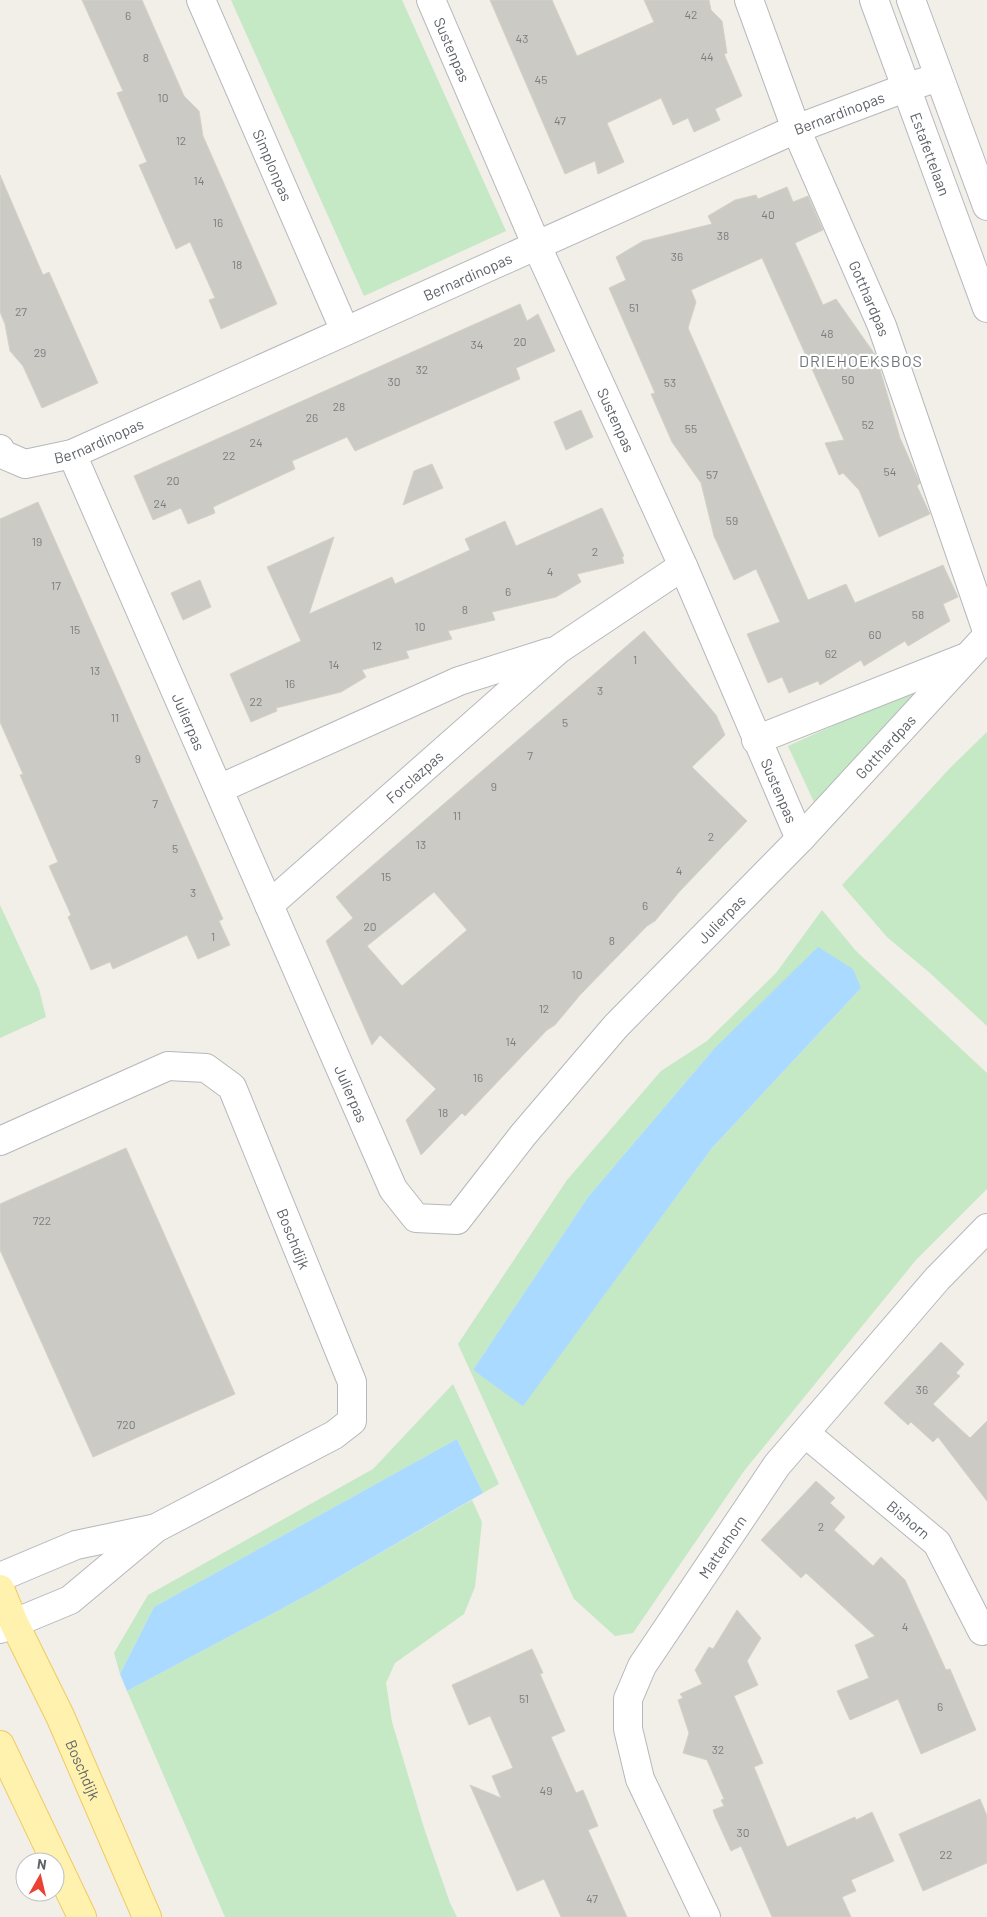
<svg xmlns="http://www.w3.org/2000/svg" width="987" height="1917" viewBox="0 0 987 1917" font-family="Barlow,sans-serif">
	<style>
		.green { fill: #c5e8c5; fill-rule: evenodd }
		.water { fill: #aadaff }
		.building { fill: #cccac5; stroke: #d6d1c6; fill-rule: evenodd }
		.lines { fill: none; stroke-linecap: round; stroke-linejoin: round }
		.street-casing { stroke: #b5b8bc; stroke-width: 30 }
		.secondary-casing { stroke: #b6babf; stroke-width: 30 }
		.primary-casing { stroke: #f2c960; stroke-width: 30 }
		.street { stroke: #fff; stroke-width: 28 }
		.secondary { stroke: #fff; stroke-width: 28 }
		.primary { stroke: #fff2af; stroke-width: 28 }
		.labels { text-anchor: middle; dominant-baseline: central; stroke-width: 4.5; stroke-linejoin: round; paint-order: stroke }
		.number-label { font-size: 12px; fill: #7a7d7f }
		.street-label { font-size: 15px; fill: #5f6368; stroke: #fff }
		.neighbourhood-label { font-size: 16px; letter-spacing: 1px; fill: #70757a; stroke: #fff }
	</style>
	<rect width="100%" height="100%" fill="#f1efe8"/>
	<g class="green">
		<polygon points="231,0 402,0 506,231 364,296"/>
		<polygon points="928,683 814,802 788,746"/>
		<polygon points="987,732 987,1026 930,973 887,937 842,885 951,767"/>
		<polygon points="0,905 39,989 46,1017 0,1038"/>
		<path d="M 822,910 L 856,951 L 987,1073 L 987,1189 L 916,1260 L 744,1471 L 633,1633 L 615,1636 L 574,1599 L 458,1344 L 567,1180 L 661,1071 L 707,1041 L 776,973 ZM 861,988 L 712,1148 L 523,1405 L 473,1370 L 588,1197 L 713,1050 Z"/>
		<polygon points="453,1384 499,1484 483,1493 457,1439 154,1607 120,1674 114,1653 148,1595 373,1469"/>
		<polygon points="472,1500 482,1522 475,1587 464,1614 395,1663 386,1683 392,1722 424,1828 450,1903 457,1917 225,1917 127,1691 313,1592"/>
	</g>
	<g class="water">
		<polygon points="818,947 853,969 861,988 712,1148 523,1406 473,1370 588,1197 713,1050"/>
		<polygon points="457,1439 483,1493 313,1592 127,1691 120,1674 154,1607"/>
	</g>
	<g class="building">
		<polygon points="82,0 142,0 184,96 199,111 203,136 277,304 221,329 209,300 215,298 190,242 176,249 139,165 147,162 117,93 123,91"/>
		<polygon points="490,0 552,0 577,56 654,22 644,0 709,0 711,10 722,21 727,53 724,54 742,96 715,109 720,120 694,132 688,118 673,125 661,98 607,123 624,162 598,174 595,161 565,174"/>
		<polygon points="0,175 43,275 49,272 98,383 42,408 23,366 10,351 5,324 0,312"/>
		<polygon points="787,187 793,202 808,196 823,230 795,243 823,305 836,299 876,356 900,438 920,483 917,486 930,514 879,537 859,490 843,473 839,475 825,443 844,440 762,258 691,290 696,302 688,328 808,600 846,584 855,603 943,565 958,597 943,604 950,621 908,646 905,641 864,666 861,660 820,685 818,681 789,693 782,677 768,683 747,634 780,622 756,569 734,580 714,536 701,483 672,442 651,394 655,393 609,288 626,280 616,257 643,241 712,224 708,216 735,200 756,195 758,199"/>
		<polygon points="520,304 527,321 538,314 555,351 516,368 520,379 355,451 347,437 292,461 295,469 213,507 215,513 188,524 181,508 153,520 134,476"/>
		<polygon points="581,410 593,437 566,450 554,422"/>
		<polygon points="432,464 443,488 403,505 414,471"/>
		<polygon points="38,502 223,919 219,921 230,945 198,959 187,935 113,969 110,962 91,970 68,917 71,915 49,866 58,862 20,775 23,774 0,722 0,519"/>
		<polygon points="602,508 624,556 622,557 624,563 577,574 581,582 556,597 492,612 495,620 448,631 452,639 406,651 409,658 362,670 366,677 341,692 276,708 277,711 251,722 230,674 301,641 267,567 334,537 309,614 392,577 395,584 470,550 465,539 505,521 516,546"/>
		<polygon points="200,580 211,607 183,620 171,593"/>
		<path d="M 644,631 L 716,715 L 725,735 L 692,767 L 747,821 L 680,891 L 655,921 L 647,926 L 580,995 L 555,1025 L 547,1030 L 465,1116 L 462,1113 L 421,1155 L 406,1120 L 436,1089 L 380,1035 L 372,1045 L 326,941 L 353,918 L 336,897 ZM 434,892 L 467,930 L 402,986 L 367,946 Z"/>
		<polygon points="126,1148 235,1394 93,1457 0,1250 0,1204"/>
		<polygon points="941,1342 964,1364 956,1373 960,1376 933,1404 970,1438 987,1421 987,1501 938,1437 933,1442 911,1422 908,1425 884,1403"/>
		<polygon points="816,1481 835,1498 830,1503 845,1517 834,1530 873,1566 881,1557 905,1580 946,1670 950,1669 976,1730 921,1754 898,1699 850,1720 837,1691 869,1678 855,1645 875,1636 806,1573 801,1578 761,1540"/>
		<polygon points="737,1610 761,1638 747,1661 758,1685 734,1696 763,1763 754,1767 787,1847 855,1817 856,1820 872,1812 894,1861 851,1880 856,1891 842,1897 851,1917 772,1917 741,1846 731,1851 715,1816 713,1810 724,1806 721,1800 724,1799 707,1760 683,1753 689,1733 678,1700 683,1698 680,1694 702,1684 695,1670 709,1647 713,1649"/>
		<polygon points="532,1649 543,1673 540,1674 565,1731 551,1737 576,1793 583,1790 598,1826 588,1830 627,1917 561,1917 544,1879 517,1891 470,1785 501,1798 492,1776 513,1768 490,1716 469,1725 452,1685"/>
		<polygon points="980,1799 987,1816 987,1863 923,1891 899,1834"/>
	</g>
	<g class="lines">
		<g class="street-casing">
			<g id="street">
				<path id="s1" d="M 201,0 L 345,331"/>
				<path id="s2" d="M 431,0 L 536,244 L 683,566 L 800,839"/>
				<path id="s3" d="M 749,0 L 796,129 L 882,326 L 987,631"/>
				<path id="s4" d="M 0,449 L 2,454 L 25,464 L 72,454 L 796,129 L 905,88 L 939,77"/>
				<path id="s5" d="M 72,454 L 393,1189 L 416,1218 L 457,1220 L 523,1135 L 616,1026 L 800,839 L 987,636"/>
				<polyline points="756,740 964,658"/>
				<polyline points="219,789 459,681 550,652"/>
				<path id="s6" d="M 269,905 L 559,649 L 683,566"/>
				<path id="s7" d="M 0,1141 L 168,1066 L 206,1068 L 232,1087 L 352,1382 L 352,1421 L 334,1435 L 156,1528 L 70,1600 L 0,1629"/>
				<path id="s8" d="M 805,1433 L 937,1543 L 982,1631"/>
				<polyline points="0,1577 76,1545 152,1529"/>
				<path id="s9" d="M 706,1917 L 640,1779 L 628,1729 L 628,1699 L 642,1666 L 777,1465 L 937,1279 L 987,1228"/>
			</g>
		</g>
		<g class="secondary-casing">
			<g id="secondary">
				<path id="s10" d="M 874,0 L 987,308"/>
				<polyline points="911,0 987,206"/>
			</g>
		</g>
		<g class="primary-casing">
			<g id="primary">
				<path id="s11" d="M 0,1589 L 14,1623 L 60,1716 L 147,1917"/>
				<polyline points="0,1745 82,1917"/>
			</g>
		</g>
		<use href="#street" class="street"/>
		<use href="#secondary" class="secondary"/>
		<use href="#primary" class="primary"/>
	</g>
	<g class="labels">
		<g class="number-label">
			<text x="691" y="14">42</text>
			<text x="128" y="15">6</text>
			<text x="522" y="38">43</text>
			<text x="707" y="56">44</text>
			<text x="146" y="57">8</text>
			<text x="541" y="79">45</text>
			<text x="163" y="97">10</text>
			<text x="560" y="120">47</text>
			<text x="181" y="140">12</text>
			<text x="199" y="180">14</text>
			<text x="768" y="214">40</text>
			<text x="218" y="222">16</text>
			<text x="723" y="235">38</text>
			<text x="677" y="256">36</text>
			<text x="237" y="264">18</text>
			<text x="634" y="307">51</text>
			<text x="21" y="311">27</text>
			<text x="827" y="333">48</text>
			<text x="520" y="341">20</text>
			<text x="477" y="344">34</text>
			<text x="40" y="352">29</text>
			<text x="422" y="369">32</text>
			<text x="848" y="379">50</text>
			<text x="394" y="381">30</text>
			<text x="670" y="382">53</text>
			<text x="339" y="406">28</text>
			<text x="312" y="417">26</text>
			<text x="868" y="424">52</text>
			<text x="691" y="428">55</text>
			<text x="256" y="442">24</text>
			<text x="229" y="455">22</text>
			<text x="890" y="471">54</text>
			<text x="712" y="474">57</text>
			<text x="173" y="480">20</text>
			<text x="160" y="503">24</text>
			<text x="732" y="520">59</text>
			<text x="37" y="541">19</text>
			<text x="595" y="551">2</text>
			<text x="550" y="571">4</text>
			<text x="56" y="585">17</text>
			<text x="508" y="591">6</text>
			<text x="465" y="609">8</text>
			<text x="918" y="614">58</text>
			<text x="420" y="626">10</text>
			<text x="75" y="629">15</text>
			<text x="875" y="634">60</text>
			<text x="377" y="645">12</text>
			<text x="831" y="653">62</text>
			<text x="635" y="659">1</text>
			<text x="334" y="664">14</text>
			<text x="95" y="670">13</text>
			<text x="290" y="683">16</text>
			<text x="600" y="690">3</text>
			<text x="256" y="701">22</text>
			<text x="115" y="717">11</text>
			<text x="565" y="722">5</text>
			<text x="530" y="755">7</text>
			<text x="138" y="758">9</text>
			<text x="494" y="786">9</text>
			<text x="155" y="803">7</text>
			<text x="457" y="815">11</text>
			<text x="711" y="836">2</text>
			<text x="421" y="844">13</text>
			<text x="175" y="848">5</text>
			<text x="679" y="870">4</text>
			<text x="386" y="876">15</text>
			<text x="193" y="892">3</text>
			<text x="645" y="905">6</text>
			<text x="370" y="926">20</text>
			<text x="213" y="936">1</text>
			<text x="612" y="940">8</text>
			<text x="577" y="974">10</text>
			<text x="544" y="1008">12</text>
			<text x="511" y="1041">14</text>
			<text x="478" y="1077">16</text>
			<text x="443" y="1112">18</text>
			<text x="42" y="1220">722</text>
			<text x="922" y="1389">36</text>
			<text x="126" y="1424">720</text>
			<text x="821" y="1526">2</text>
			<text x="905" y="1626">4</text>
			<text x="524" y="1698">51</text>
			<text x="940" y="1706">6</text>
			<text x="718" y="1749">32</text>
			<text x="546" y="1790">49</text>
			<text x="743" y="1832">30</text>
			<text x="946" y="1854">22</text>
			<text x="592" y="1898">47</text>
		</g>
		<g class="street-label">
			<text stroke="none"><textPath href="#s2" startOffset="54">Sustenpas</textPath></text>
			<text stroke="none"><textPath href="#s4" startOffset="918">Bernardinopas</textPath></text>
			<text stroke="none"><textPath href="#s10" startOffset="164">Estafettelaan</textPath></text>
			<text stroke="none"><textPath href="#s1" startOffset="180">Simplonpas</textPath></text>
			<text stroke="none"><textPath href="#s4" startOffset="512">Bernardinopas</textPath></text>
			<text stroke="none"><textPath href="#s3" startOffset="322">Gotthardpas</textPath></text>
			<text stroke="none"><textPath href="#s2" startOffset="459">Sustenpas</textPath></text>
			<text stroke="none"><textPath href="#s4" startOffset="108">Bernardinopas</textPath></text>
			<text stroke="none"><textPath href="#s5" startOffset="292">Julierpas</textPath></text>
			<text stroke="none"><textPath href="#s5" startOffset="1519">Gotthardpas</textPath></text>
			<text stroke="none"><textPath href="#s6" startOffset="194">Forclazpas</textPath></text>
			<text stroke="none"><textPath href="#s2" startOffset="864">Sustenpas</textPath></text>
			<text stroke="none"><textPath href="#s5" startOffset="1281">Julierpas</textPath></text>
			<text stroke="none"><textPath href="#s5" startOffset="698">Julierpas</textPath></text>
			<text stroke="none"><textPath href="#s7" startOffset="418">Boschdijk</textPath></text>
			<text stroke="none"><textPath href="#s8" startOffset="135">Bishorn</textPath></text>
			<text stroke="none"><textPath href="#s9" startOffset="414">Matterhorn</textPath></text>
			<text stroke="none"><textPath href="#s11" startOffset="199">Boschdijk</textPath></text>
		</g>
		<g class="neighbourhood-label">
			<text x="861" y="360">DRIEHOEKSBOS</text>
		</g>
	</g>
	<g transform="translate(40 1877) rotate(8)"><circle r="24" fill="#ffffff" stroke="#bfc1c3"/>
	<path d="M0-4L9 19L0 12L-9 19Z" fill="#ea4335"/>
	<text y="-8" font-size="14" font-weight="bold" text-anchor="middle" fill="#5f6368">N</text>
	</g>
</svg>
